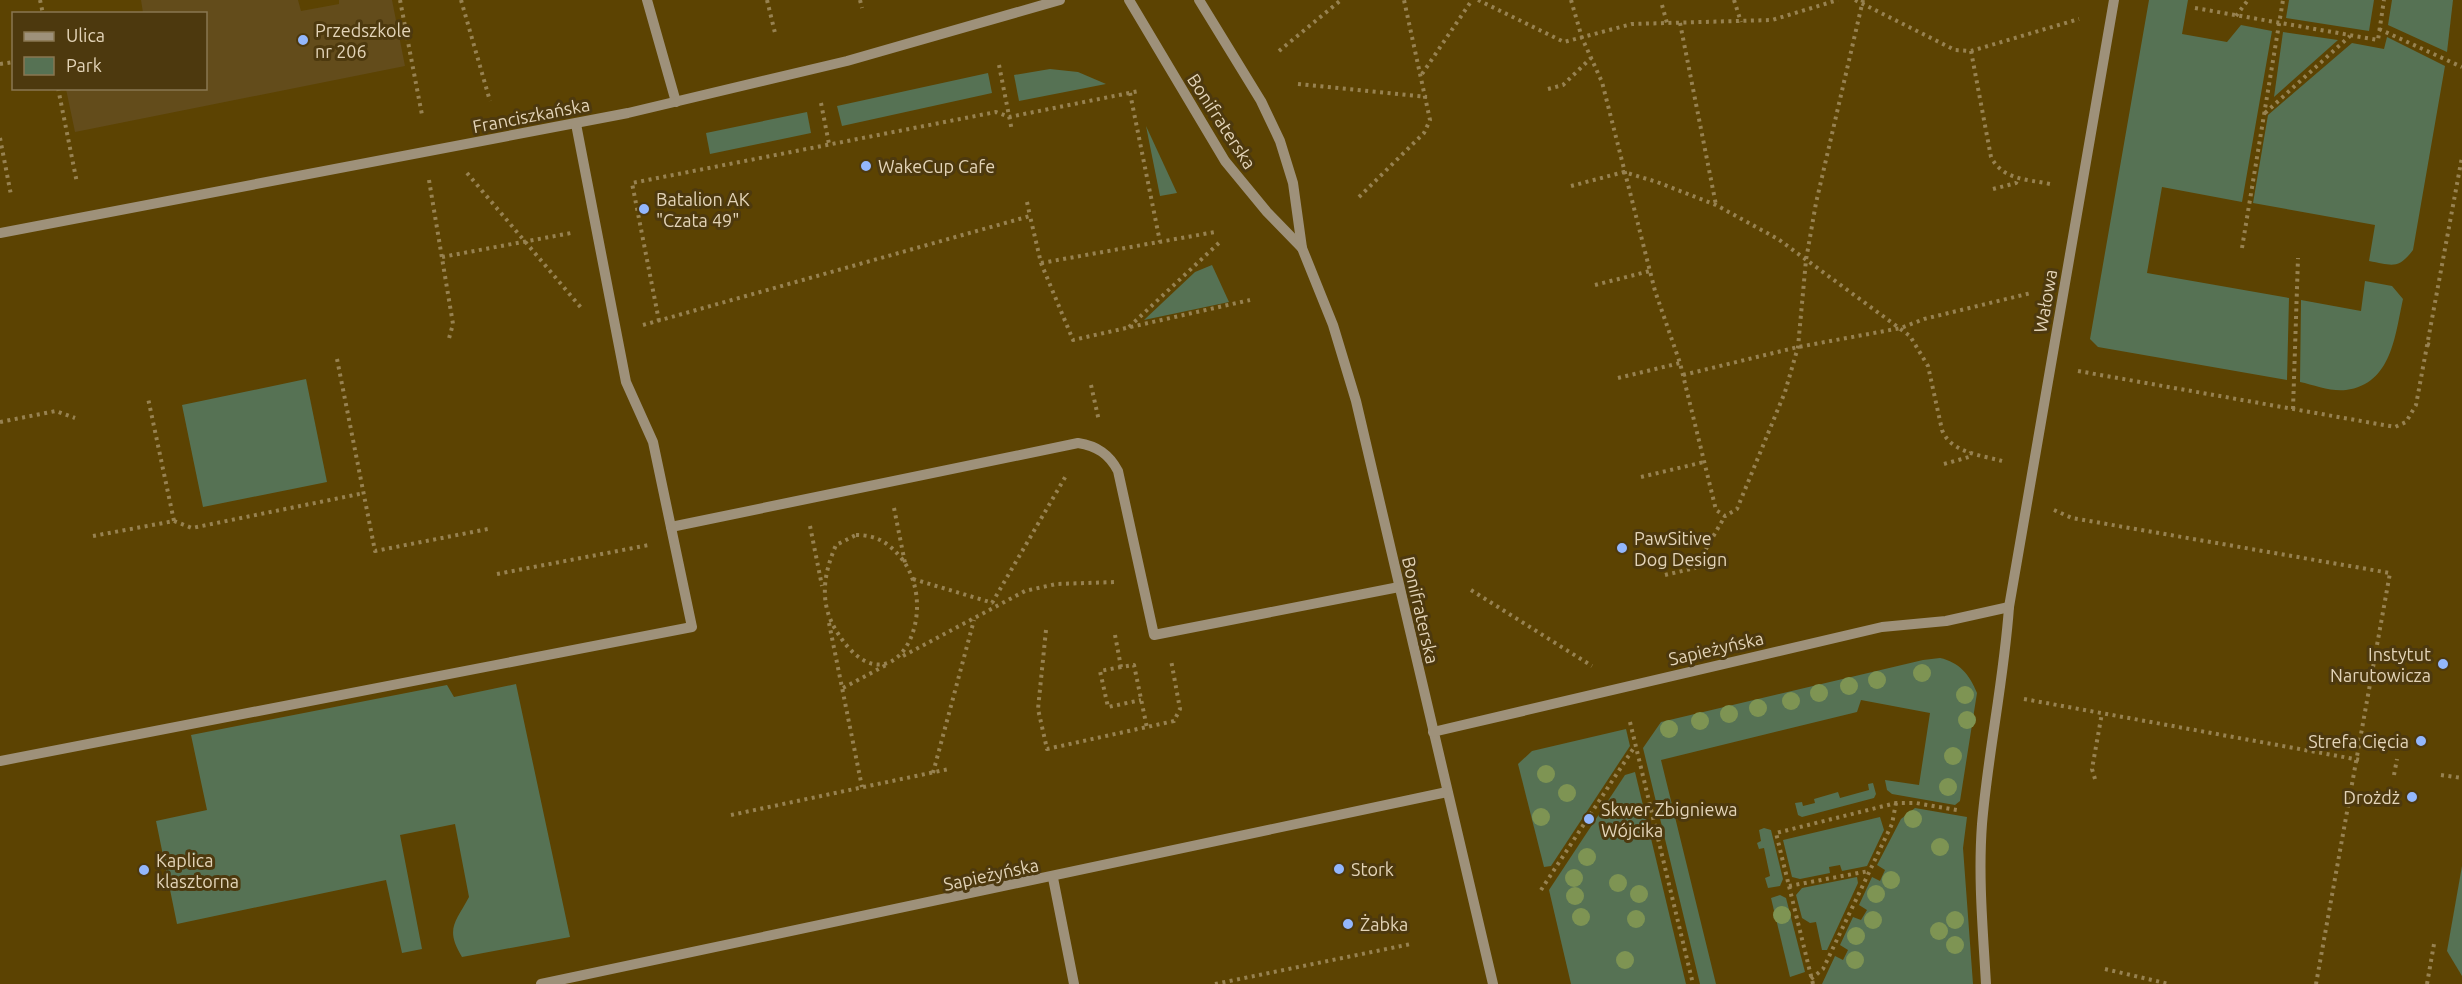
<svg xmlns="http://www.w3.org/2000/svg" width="2462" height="984" viewBox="0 0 2462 984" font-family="Ubuntu,sans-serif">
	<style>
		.built { fill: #634c1b }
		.green { fill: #567254 }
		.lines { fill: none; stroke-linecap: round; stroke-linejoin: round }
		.path { stroke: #978251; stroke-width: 4; stroke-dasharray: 3 4.5; stroke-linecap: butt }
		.minor { stroke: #9e917a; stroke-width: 10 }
		.tree { fill: #7e9453 }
		.poi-dot { fill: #93b7fd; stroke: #4d390e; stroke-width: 2 }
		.labels { text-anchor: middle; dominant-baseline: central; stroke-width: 6; stroke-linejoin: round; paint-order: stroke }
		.poi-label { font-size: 18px; fill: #e3d4b8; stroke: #4d390e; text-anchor: start }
		.street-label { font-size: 18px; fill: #e3d4b8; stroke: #4d390e }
	</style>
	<rect width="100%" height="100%" fill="#5c4302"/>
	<polygon class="built" points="141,0 298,0 301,11 339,4 339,0 392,0 405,66 75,132 66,89 206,88 206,14 143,13"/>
	<g class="green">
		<polygon points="2149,0 2188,0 2182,34 2227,42 2241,25 2272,31 2242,202 2162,187 2147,273 2289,298 2287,380 2098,347 2090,339"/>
		<polygon points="2289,0 2374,0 2369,31 2286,18"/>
		<polygon points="2392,0 2453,0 2447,52 2388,25"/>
		<polygon points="2283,32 2338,40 2274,97"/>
		<path d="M 2387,37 L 2445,66 L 2413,250 C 2398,270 2392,265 2369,261 L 2375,225 L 2253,203 L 2268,115 L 2352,43 L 2384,49 Z"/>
		<polygon points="1050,69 1078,72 1106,84 1019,101 1014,75"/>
		<polygon points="988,73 992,93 842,126 837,106"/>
		<polygon points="807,112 811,133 710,154 706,133"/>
		<polygon points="1146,126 1177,193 1160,196"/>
		<polygon points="1212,265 1229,302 1144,320 1195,272"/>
		<path d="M 2365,281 L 2392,286 L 2403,299 C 2395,335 2392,384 2346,390 C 2332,392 2314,385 2300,382 L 2301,300 L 2361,311 Z"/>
		<polygon points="306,379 327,482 203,507 182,405"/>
		<path d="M 1940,658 C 1959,662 1970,675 1977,693 L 1960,801 L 1955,805 L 1892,794 L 1887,790 L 1885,780 L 1919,785 L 1930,713 L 1861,700 L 1857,712 L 1661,760 L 1716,984 L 1700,984 L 1643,748 L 1661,722 L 1923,660 Z"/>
		<path d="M 516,684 L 570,937 L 462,957 C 445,929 455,923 469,897 L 455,824 L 400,835 L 422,949 L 402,953 L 386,880 L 177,924 L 156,821 L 207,810 L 191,735 L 447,685 L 454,697 Z"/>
		<polygon points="1626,729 1630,746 1551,866 1544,867 1518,764 1532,751"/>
		<polygon points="1635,772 1686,984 1571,984 1549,890 1625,775"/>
		<polygon points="1873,783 1876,794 1874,798 1802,817 1798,815 1795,803 1802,802 1803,806 1815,803 1814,799 1838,792 1840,798 1869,790 1868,784"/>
		<polygon points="1915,808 1967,817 1963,848 1973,984 1822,984 1835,956 1843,960 1848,950 1840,945 1853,917 1861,920 1867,910 1859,905 1872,877 1880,881 1885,870 1877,865 1901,819"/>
		<polygon points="1880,817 1884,830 1867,866 1842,871 1840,865 1829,867 1830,873 1800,879 1792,877 1783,840"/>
		<polygon points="1764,828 1771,830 1783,879 1780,886 1768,888 1765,878 1770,876 1764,848 1759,849 1757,843 1761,841 1759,830"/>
		<polygon points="2462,866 2462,976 2447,951"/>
		<polygon points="1857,877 1858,883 1827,950 1822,950 1816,922 1810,923 1802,918 1796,895 1802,888"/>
		<polygon points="1780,895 1786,898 1805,972 1790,977 1771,898"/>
	</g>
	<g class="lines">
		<g class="path">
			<polyline points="40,0 43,14"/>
			<polyline points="400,0 422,115"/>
			<polyline points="461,0 490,101"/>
			<polyline points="767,0 775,33"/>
			<polyline points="860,0 862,8"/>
			<polyline points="1478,0 1564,42 1632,24 1772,20 1838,0"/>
			<polyline points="1571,0 1582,38 1602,82 1655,291 1680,363 1716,510 1725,516 1737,509 1785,392 1798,347 1806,260 1816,203 1863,0"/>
			<polyline points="1734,0 1741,22"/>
			<polyline points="1855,0 1955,50 1971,51 2079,19"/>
			<polyline points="1662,5 1667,23"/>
			<polyline points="2195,8 2378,40 2384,0"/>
			<polyline points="2236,16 2248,0"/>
			<polyline points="1680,23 1716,205"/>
			<polyline points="2379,29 2462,67"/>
			<polyline points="1279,51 1341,0"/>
			<path d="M 1971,51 L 1991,157 C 2003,180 2026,179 2050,184"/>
			<polyline points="0,64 14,62"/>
			<polyline points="999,65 1012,131"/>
			<polyline points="1422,74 1472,0"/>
			<polyline points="1298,84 1427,97"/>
			<polyline points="58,88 77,183"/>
			<polyline points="1548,89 1563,85 1591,58"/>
			<polyline points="1130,93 1160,242"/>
			<polyline points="821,103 829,144"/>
			<polyline points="2265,113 2350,36"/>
			<polyline points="0,138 11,195"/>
			<polyline points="467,173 583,310"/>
			<polyline points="429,180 453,324 448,342"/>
			<path d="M 1571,186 L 1624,172 L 1657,182 L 1716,205 L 1778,239 L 1910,336 L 1928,366 L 1942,430 C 1951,453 1981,455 2002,461"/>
			<polyline points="1993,189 2016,183 2018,178"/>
			<polyline points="1359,197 1424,133 1430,120 1404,0"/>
			<polyline points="1027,202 1030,216"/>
			<polyline points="2242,248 2283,0"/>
			<polyline points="442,257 571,233"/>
			<polyline points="1041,263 1215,232"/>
			<polyline points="1595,285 1650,271"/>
			<polyline points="659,321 632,183 996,112 1009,117 1139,91"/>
			<polyline points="643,325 1030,216 1041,263 1073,340 1250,300"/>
			<polyline points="1129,327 1221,241"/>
			<polyline points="2427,344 2434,346"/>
			<polyline points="337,359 375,551 488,529"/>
			<polyline points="2078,371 2395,427 2406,422 2416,405 2462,157"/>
			<polyline points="1683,375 1798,347 1901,328 1924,319 2031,293"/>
			<polyline points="1618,378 1680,363"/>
			<polyline points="1091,385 1099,421"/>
			<polyline points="2293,409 2298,258"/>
			<polyline points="0,422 56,411 75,418"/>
			<polyline points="1944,464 1969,457 1971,452"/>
			<polyline points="1641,477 1704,462"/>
			<polyline points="894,508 905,563"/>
			<polyline points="2054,510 2072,518 2390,573 2316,984"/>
			<polyline points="174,521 192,528 364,493"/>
			<polyline points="810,526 822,586"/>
			<path d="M 856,535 C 877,535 889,543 902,559 C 944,615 890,717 837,632 C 819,604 823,575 836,545 Z"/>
			<polyline points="93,536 174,521 148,398"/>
			<polyline points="497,574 649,545"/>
			<polyline points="1665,575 1695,568 1725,516"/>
			<polyline points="913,579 993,603"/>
			<polyline points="1471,590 1592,666"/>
			<polyline points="992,603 1067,474"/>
			<polyline points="829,623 862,787"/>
			<polyline points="1046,630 1038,709 1047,749 1174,721 1180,709 1171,660"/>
			<polyline points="1115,635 1121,667 1134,665 1147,728"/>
			<polyline points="903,656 1025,591 1056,584 1115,582"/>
			<polyline points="1121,667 1100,671 1108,707 1141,700"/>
			<polyline points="843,688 888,664"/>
			<polyline points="2024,699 2360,760"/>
			<polyline points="1630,722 1693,984"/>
			<polyline points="933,773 974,620"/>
			<polyline points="2394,775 2397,759"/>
			<polyline points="2441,775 2462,778"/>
			<polyline points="2095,779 2092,769 2102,713"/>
			<polyline points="731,815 949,769"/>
			<polyline points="1789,886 1869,871"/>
			<polyline points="1541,890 1635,746"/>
			<polyline points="2105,969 2169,984"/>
			<polyline points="1811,979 1823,969 1892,824 1896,803"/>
			<polyline points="1215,984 1411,944"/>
			<polyline points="1813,984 1776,833 1896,803 1916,803 1957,810"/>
			<polyline points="2427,984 2434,944"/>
		</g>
		<g class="minor">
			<polyline points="647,0 676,102"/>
			<polyline points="1129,0 1225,161 1267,212 1302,248"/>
			<polyline points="1199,0 1261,101 1280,141 1293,183 1302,248 1333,325 1356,401 1493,984"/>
			<polyline points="0,233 628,113 847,61 1060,0"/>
			<path d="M 671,527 L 1078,443 C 1097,446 1109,454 1118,471 L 1154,635 L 1399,587"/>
			<polyline points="1433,732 1882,627 1946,621 2009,607"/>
			<polyline points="0,761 692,627 653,442 626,382 576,124"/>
			<polyline points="1053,878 1074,984"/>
			<polyline points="541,984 1447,792"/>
			<path d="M 1986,984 C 1983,931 1978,878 1982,824 C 1988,752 2004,680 2009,607 L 2114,0"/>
		</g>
	</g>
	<g class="tree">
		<circle cx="1922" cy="673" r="9"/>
		<circle cx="1877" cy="680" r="9"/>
		<circle cx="1849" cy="686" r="9"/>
		<circle cx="1819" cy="693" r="9"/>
		<circle cx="1965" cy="695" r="9"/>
		<circle cx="1791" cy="701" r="9"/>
		<circle cx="1758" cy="708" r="9"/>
		<circle cx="1729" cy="714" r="9"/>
		<circle cx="1967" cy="720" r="9"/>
		<circle cx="1700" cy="721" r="9"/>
		<circle cx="1669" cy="729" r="9"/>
		<circle cx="1953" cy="756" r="9"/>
		<circle cx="1546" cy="774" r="9"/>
		<circle cx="1948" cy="787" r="9"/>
		<circle cx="1567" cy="793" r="9"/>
		<circle cx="1541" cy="817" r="9"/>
		<circle cx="1913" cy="819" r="9"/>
		<circle cx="1940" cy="847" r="9"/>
		<circle cx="1587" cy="857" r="9"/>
		<circle cx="1574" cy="878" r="9"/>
		<circle cx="1891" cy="880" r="9"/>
		<circle cx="1618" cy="883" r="9"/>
		<circle cx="1639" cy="894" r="9"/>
		<circle cx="1876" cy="894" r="9"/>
		<circle cx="1575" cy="896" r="9"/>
		<circle cx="1782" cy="915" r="9"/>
		<circle cx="1581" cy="917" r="9"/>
		<circle cx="1636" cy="919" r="9"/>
		<circle cx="1873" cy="920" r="9"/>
		<circle cx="1955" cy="920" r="9"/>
		<circle cx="1939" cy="931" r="9"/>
		<circle cx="1856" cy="936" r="9"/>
		<circle cx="1955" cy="945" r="9"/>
		<circle cx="1625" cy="960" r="9"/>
		<circle cx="1855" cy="960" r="9"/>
	</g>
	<g class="poi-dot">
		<circle cx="303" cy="40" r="6"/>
		<circle cx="866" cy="166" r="6"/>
		<circle cx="644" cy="209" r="6"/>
		<circle cx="1622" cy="548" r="6"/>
		<circle cx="2443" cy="664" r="6"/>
		<circle cx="2421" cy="741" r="6"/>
		<circle cx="2412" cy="797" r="6"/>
		<circle cx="1589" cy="819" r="6"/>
		<circle cx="1339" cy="869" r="6"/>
		<circle cx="144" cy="870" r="6"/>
		<circle cx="1348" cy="924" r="6"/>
	</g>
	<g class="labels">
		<g class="poi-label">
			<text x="315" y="30">Przedszkole<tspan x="315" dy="21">nr 206</tspan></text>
			<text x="878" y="166">WakeCup Cafe</text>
			<text x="656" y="199">Batalion AK<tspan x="656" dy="21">"Czata 49"</tspan></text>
			<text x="1634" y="538">PawSitive<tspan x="1634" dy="21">Dog Design</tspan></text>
			<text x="2431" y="654" text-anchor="end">Instytut<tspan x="2431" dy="21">Narutowicza</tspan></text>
			<text x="2409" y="741" text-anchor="end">Strefa Cięcia</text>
			<text x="2400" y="797" text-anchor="end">Drożdż</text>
			<text x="1601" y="809">Skwer Zbigniewa<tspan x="1601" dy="21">Wójcika</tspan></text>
			<text x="156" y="860">Kaplica<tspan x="156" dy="21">klasztorna</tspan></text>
			<text x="1351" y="869">Stork</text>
			<text x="1360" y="924">Żabka</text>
		</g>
		<g class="street-label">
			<text transform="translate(531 115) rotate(-11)">Franciszkańska</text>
			<text transform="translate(1222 121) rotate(57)">Bonifraterska</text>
			<text transform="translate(2045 301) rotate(-80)">Wałowa</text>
			<text transform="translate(1421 610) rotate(77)">Bonifraterska</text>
			<text transform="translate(1716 648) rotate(-13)">Sapieżyńska</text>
			<text transform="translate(991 874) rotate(-12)">Sapieżyńska</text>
		</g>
	</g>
	<rect x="12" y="12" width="195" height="78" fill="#4d390e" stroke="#897752" stroke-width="1.5"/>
	<rect x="24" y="32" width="30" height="9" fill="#9e917a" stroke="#897752" stroke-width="1.5"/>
	<text x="66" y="42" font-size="18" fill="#e3d4b8">Ulica</text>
	<rect x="24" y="57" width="30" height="18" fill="#567254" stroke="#897752" stroke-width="1.5"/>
	<text x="66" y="72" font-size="18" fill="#e3d4b8">Park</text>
</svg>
